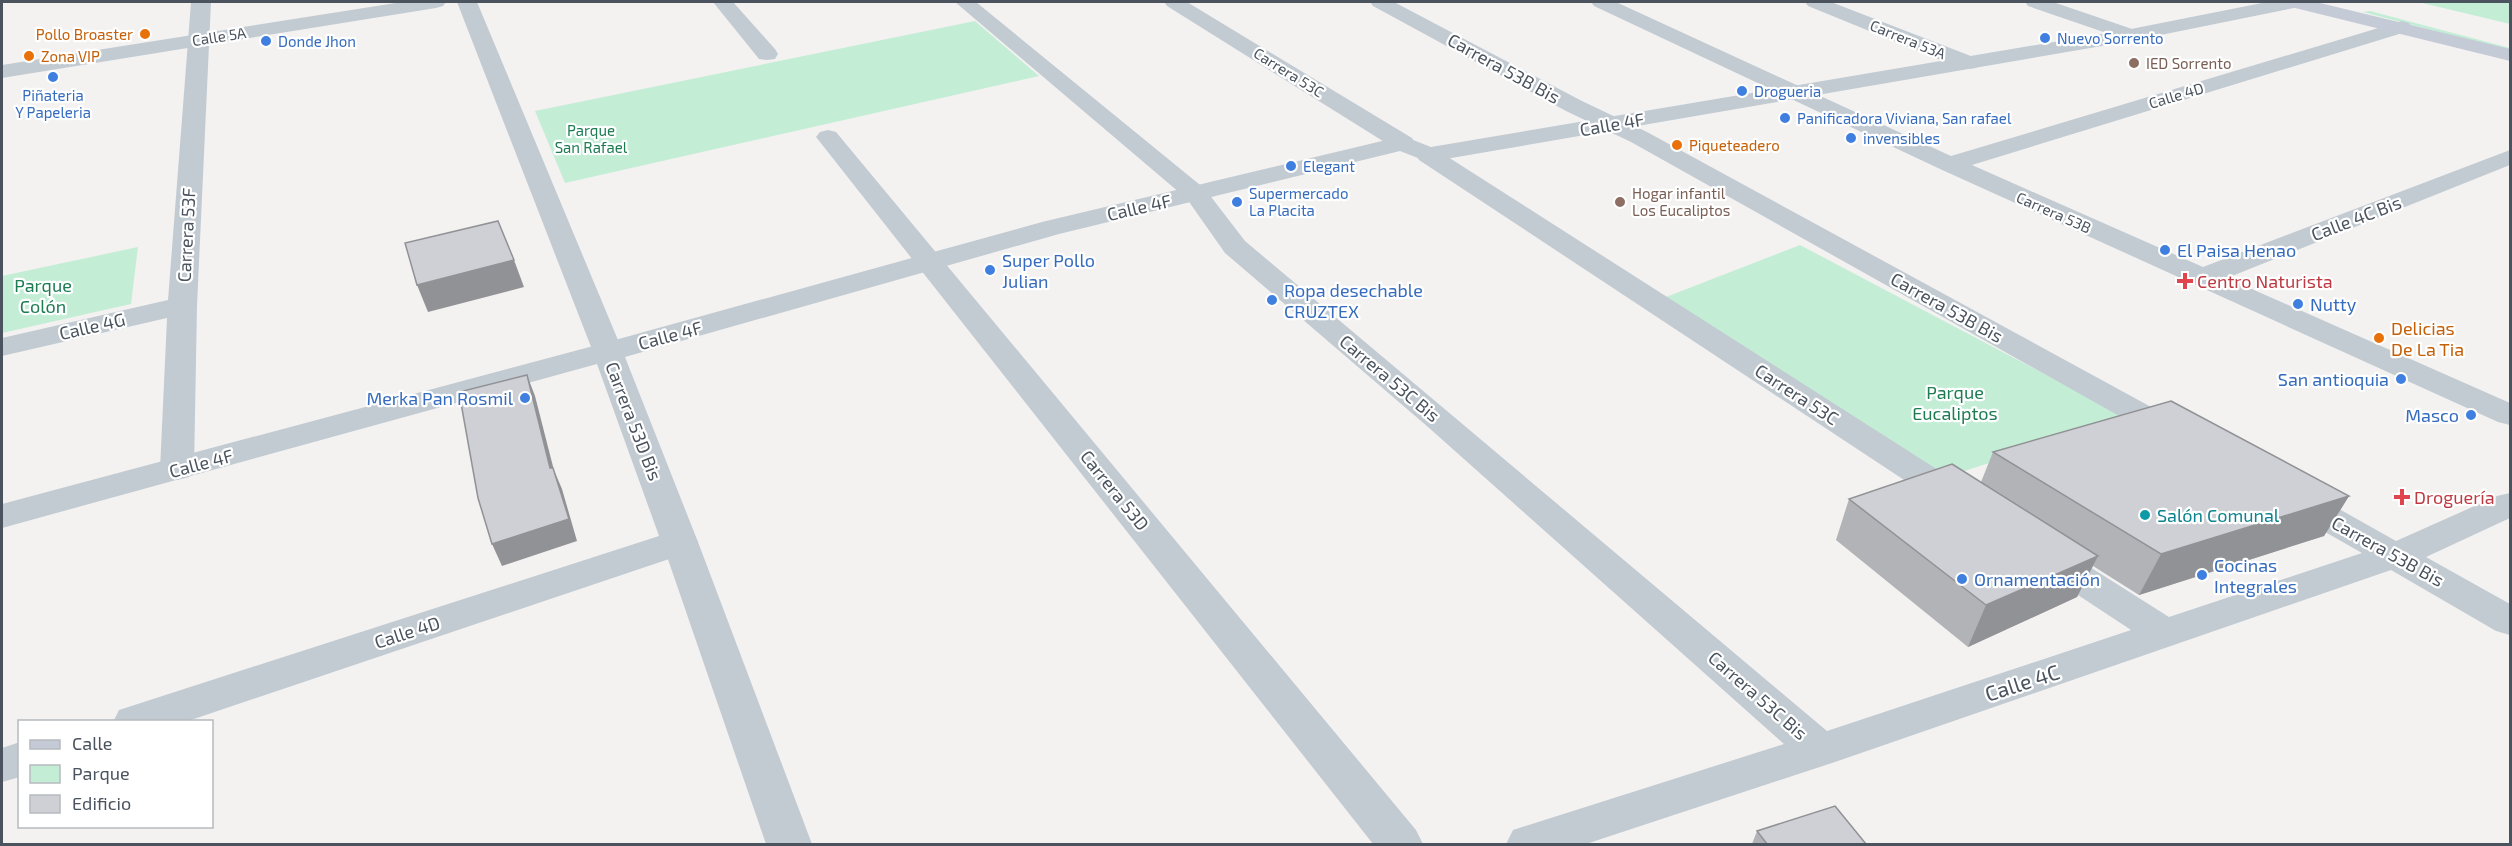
<svg xmlns="http://www.w3.org/2000/svg" width="2512" height="846" viewBox="0 0 2512 846" font-family="'Exo 2',sans-serif">
	<style>
		.green { fill: #c4edd6 }
		.lines { fill: none; stroke-linecap: round; stroke-linejoin: round }
		.minor { fill: #c3cbd2; fill-rule: evenodd }
		.tertiary { fill: #c3cbd2; fill-rule: evenodd }
		.secondary { fill: #c4cbd6; fill-rule: evenodd }
		.wall { fill: #b2b3b7 }
		.shaded-wall { fill: #919295 }
		.building { fill: #cfd0d5; stroke: #919295; stroke-width: 1.5 }
		.food-dot { fill: #e8710a; stroke: #fff; stroke-width: 2 }
		.shop-dot { fill: #3f7fe0; stroke: #fff; stroke-width: 2 }
		.education-dot { fill: #8d6e63; stroke: #fff; stroke-width: 2 }
		.health-dot { fill: #e0444e; stroke: #fff; stroke-width: 2 }
		.culture-dot { fill: #0f9aa8; stroke: #fff; stroke-width: 2 }
		.labels { text-anchor: middle; dominant-baseline: central; stroke-width: 4.5; stroke-linejoin: round; paint-order: stroke }
		.far-food-label { font-size: 15px; fill: #c56008; stroke: #fff; text-anchor: start }
		.far-street-label { font-size: 15px; fill: #4a535e; stroke: #fff }
		.far-shop-label { font-size: 15px; fill: #366cbe; stroke: #fff; text-anchor: start }
		.far-education-label { font-size: 15px; fill: #785e54; stroke: #fff; text-anchor: start }
		.far-park-label { font-size: 15px; fill: #1e7c53; stroke: #fff }
		.street-label { font-size: 18px; fill: #4a535e; stroke: #fff }
		.shop-label { font-size: 18px; fill: #366cbe; stroke: #fff; text-anchor: start }
		.health-label { font-size: 18px; fill: #be3a42; stroke: #fff; text-anchor: start }
		.park-label { font-size: 18px; fill: #1e7c53; stroke: #fff }
		.food-label { font-size: 18px; fill: #c56008; stroke: #fff; text-anchor: start }
		.culture-label { font-size: 18px; fill: #0d838f; stroke: #fff; text-anchor: start }
		.near-street-label { font-size: 21px; fill: #4a535e; stroke: #fff }
	</style>
	<rect width="100%" height="100%" fill="#f3f2f1"/>
	<g class="green">
		<polygon points="2418,2 2510,2 2510,24"/>
		<polygon points="2370,11 2510,48 2510,51 2363,12"/>
		<polygon points="975,21 1039,76 565,183 535,111"/>
		<polygon points="1800,245 2130,419 1945,477 1666,297"/>
		<polygon points="138,247 131,304 2,333 2,276"/>
	</g>
	<g class="lines">
		<g class="minor">
			<polygon points="191,2 211,2 197,306 194,469 189,477 177,480 165,477 160,469 167,318 2,356 2,338 168,300"/>
			<polygon points="457,2 477,2 623,352 619,359 608,361 597,359 593,352"/>
			<polygon points="713,2 733,2 775,49 778,54 775,59 767,60 759,59"/>
			<polygon points="955,2 976,2 1205,189 1245,241 1827,731 2131,630 2034,566 2028,557 2034,548 2047,544 2060,548 2169,617 2362,553 2283,508 2278,500 2283,492 2296,489 2309,492 2396,541 2497,496 2510,493 2510,518 2426,557 2510,604 2510,635 2496,631 2391,570 1835,762 1586,844 1506,844 1513,830 1784,744 1428,427 1225,253 1187,199"/>
			<polygon points="1164,2 1187,2 1412,138 1415,143 1412,148 1403,150 1394,148 1167,6"/>
			<polygon points="1370,2 1394,2 1582,101 1647,132 2186,426 2191,433 2186,440 2174,443 2162,440 1631,142 1566,111 1373,6"/>
			<polygon points="1591,2 1616,2 1951,156 2395,23 2402,21 2409,23 2412,27 2409,31 1972,165 2203,267 2510,150 2510,165 2227,278 2510,403 2510,425 2498,422 1940,169 1594,6"/>
			<polygon points="1805,2 1831,2 1976,58 1979,63 1976,68 1968,69 1960,68 1808,6"/>
			<polygon points="2025,2 2053,2 2138,31 2141,35 2138,39 2131,41 2124,39 2028,6"/>
			<polygon points="828,130 836,132 1416,830 1423,844 1373,844 820,142 816,137 820,132"/>
			<polygon points="1428,148 1437,150 1971,491 1976,499 1971,507 1958,510 1945,507 1419,160 1416,155 1419,150"/>
			<polygon points="680,530 693,533 698,542 812,844 766,844 662,542 667,533"/>
		</g>
		<g class="tertiary">
			<polygon points="402,2 446,2 443,6 436,8 2,78 2,65"/>
			<polygon points="2267,2 2304,2 2301,6 2294,8 2131,41 1428,162 1400,151 1059,234 625,357 698,542 693,551 185,722 113,722 119,710 659,536 597,364 2,528 2,504 597,345 1042,222 1403,136 1431,147 2131,29"/>
			<polygon points="20,742 20,777 2,782 2,748"/>
		</g>
		<polygon class="secondary" points="2284,2 2316,2 2510,49 2510,61 2287,6"/>
	</g>
	<g class="wall">
		<polygon points="1993,452 2349,496 2324,536 2139,595 2093,566 2077,597 1968,647 1836,540 1849,499 1981,482"/>
		<polygon points="1757,831 1866,844 1752,844"/>
	</g>
	<g class="shaded-wall">
		<polygon points="514,260 524,287 428,312 417,285"/>
		<polygon points="527,375 535,396 559,490 550,468"/>
		<polygon points="553,468 562,489 577,541 502,566 492,544"/>
		<polygon points="2349,496 2324,536 2139,595 2161,554"/>
		<polygon points="2098,556 2077,597 1968,647 1986,605"/>
	</g>
	<g class="building">
		<polygon points="498,221 514,260 417,285 405,243"/>
		<polygon points="527,375 550,468 553,468 569,519 492,544 478,498 459,392"/>
		<polygon points="2171,401 2349,496 2161,554 1993,452"/>
		<polygon points="1952,464 2098,556 1986,605 1849,499"/>
		<polygon points="1835,806 1866,844 1767,844 1757,831"/>
	</g>
	<g class="food-dot">
		<circle cx="145" cy="34" r="6"/>
		<circle cx="29" cy="56" r="6"/>
		<circle cx="1677" cy="145" r="6"/>
		<circle cx="2379" cy="338" r="6"/>
	</g>
	<g class="shop-dot">
		<circle cx="2045" cy="38" r="6"/>
		<circle cx="266" cy="41" r="6"/>
		<circle cx="53" cy="77" r="6"/>
		<circle cx="1742" cy="91" r="6"/>
		<circle cx="1785" cy="118" r="6"/>
		<circle cx="1851" cy="138" r="6"/>
		<circle cx="1291" cy="166" r="6"/>
		<circle cx="1237" cy="202" r="6"/>
		<circle cx="2165" cy="250" r="6"/>
		<circle cx="990" cy="270" r="6"/>
		<circle cx="1272" cy="300" r="6"/>
		<circle cx="2298" cy="304" r="6"/>
		<circle cx="2401" cy="379" r="6"/>
		<circle cx="525" cy="398" r="6"/>
		<circle cx="2471" cy="415" r="6"/>
		<circle cx="2202" cy="575" r="6"/>
		<circle cx="1962" cy="579" r="6"/>
	</g>
	<g class="education-dot">
		<circle cx="2134" cy="63" r="6"/>
		<circle cx="1620" cy="202" r="6"/>
	</g>
	<g class="health-dot">
		<path d="M2182 272h6v6h6v6h-6v6h-6v-6h-6v-6h6z"/>
		<path d="M2399 488h6v6h6v6h-6v6h-6v-6h-6v-6h6z"/>
	</g>
	<circle class="culture-dot" cx="2145" cy="515" r="6"/>
	<g class="labels">
		<g class="far-food-label">
			<text x="133" y="34" text-anchor="end">Pollo Broaster</text>
			<text x="41" y="56">Zona VIP</text>
			<text x="1689" y="145">Piqueteadero</text>
		</g>
		<g class="far-street-label">
			<text transform="translate(219 36) rotate(-9)">Calle 5A</text>
			<text transform="translate(1908 39) rotate(22)">Carrera 53A</text>
			<text transform="translate(1289 72) rotate(32)">Carrera 53C</text>
			<text transform="translate(2176 95) rotate(-17)">Calle 4D</text>
			<text transform="translate(2054 212) rotate(24)">Carrera 53B</text>
		</g>
		<g class="far-shop-label">
			<text x="2057" y="38">Nuevo Sorrento</text>
			<text x="278" y="41">Donde Jhon</text>
			<text x="1754" y="91">Drogueria</text>
			<text x="53" y="95" text-anchor="middle">Piñateria<tspan x="53" dy="17">Y Papeleria</tspan></text>
			<text x="1797" y="118">Panificadora Viviana, San rafael</text>
			<text x="1863" y="138">invensibles</text>
			<text x="1303" y="166">Elegant</text>
			<text x="1249" y="193">Supermercado<tspan x="1249" dy="17">La Placita</tspan></text>
		</g>
		<g class="far-education-label">
			<text x="2146" y="63">IED Sorrento</text>
			<text x="1632" y="193">Hogar infantil<tspan x="1632" dy="17">Los Eucaliptos</tspan></text>
		</g>
		<g class="far-park-label">
			<text x="591" y="130">Parque<tspan x="591" dy="17">San Rafael</tspan></text>
		</g>
		<g class="street-label">
			<text transform="translate(1504 68) rotate(29)">Carrera 53B Bis</text>
			<text transform="translate(1612 124) rotate(-10)">Calle 4F</text>
			<text transform="translate(1139 207) rotate(-13)">Calle 4F</text>
			<text transform="translate(2356 218) rotate(-21)">Calle 4C Bis</text>
			<text transform="translate(186 235) rotate(-87)">Carrera 53F</text>
			<text transform="translate(1947 307) rotate(29)">Carrera 53B Bis</text>
			<text transform="translate(92 326) rotate(-13)">Calle 4G</text>
			<text transform="translate(670 335) rotate(-15)">Calle 4F</text>
			<text transform="translate(1390 378) rotate(40)">Carrera 53C Bis</text>
			<text transform="translate(1797 394) rotate(33)">Carrera 53C</text>
			<text transform="translate(634 421) rotate(69)">Carrera 53D Bis</text>
			<text transform="translate(201 463) rotate(-15)">Calle 4F</text>
			<text transform="translate(1115 490) rotate(51)">Carrera 53D</text>
			<text transform="translate(2388 551) rotate(29)">Carrera 53B Bis</text>
			<text transform="translate(407 632) rotate(-18)">Calle 4D</text>
			<text transform="translate(1758 695) rotate(41)">Carrera 53C Bis</text>
		</g>
		<g class="shop-label">
			<text x="2177" y="250">El Paisa Henao</text>
			<text x="1002" y="260">Super Pollo<tspan x="1002" dy="21">Julian</tspan></text>
			<text x="1284" y="290">Ropa desechable<tspan x="1284" dy="21">CRUZTEX</tspan></text>
			<text x="2310" y="304">Nutty</text>
			<text x="2389" y="379" text-anchor="end">San antioquia</text>
			<text x="513" y="398" text-anchor="end">Merka Pan Rosmil</text>
			<text x="2459" y="415" text-anchor="end">Masco</text>
			<text x="2214" y="565">Cocinas<tspan x="2214" dy="21">Integrales</tspan></text>
			<text x="1974" y="579">Ornamentación</text>
		</g>
		<g class="health-label">
			<text x="2197" y="281">Centro Naturista</text>
			<text x="2414" y="497">Droguería</text>
		</g>
		<g class="park-label">
			<text x="43" y="285">Parque<tspan x="43" dy="21">Colón</tspan></text>
			<text x="1955" y="392">Parque<tspan x="1955" dy="21">Eucaliptos</tspan></text>
		</g>
		<g class="food-label">
			<text x="2391" y="328">Delicias<tspan x="2391" dy="21">De La Tia</tspan></text>
		</g>
		<g class="culture-label">
			<text x="2157" y="515">Salón Comunal</text>
		</g>
		<g class="near-street-label">
			<text transform="translate(2022 682) rotate(-18)">Calle 4C</text>
		</g>
	</g>
	<rect width="2512" height="846" fill="none" stroke="#4a535e" stroke-width="6"/>
	<rect x="18" y="720" width="195" height="108" fill="#ffffff" stroke="#b7babf" stroke-width="1.5"/>
	<rect x="30" y="740" width="30" height="9" fill="#c4cbd6" stroke="#b7babf" stroke-width="1.5"/>
	<text x="72" y="750" font-size="18" fill="#4a535e">Calle</text>
	<rect x="30" y="765" width="30" height="18" fill="#c4edd6" stroke="#b7babf" stroke-width="1.5"/>
	<text x="72" y="780" font-size="18" fill="#4a535e">Parque</text>
	<rect x="30" y="795" width="30" height="18" fill="#cfd0d5" stroke="#b7babf" stroke-width="1.5"/>
	<text x="72" y="810" font-size="18" fill="#4a535e">Edificio</text>
</svg>
